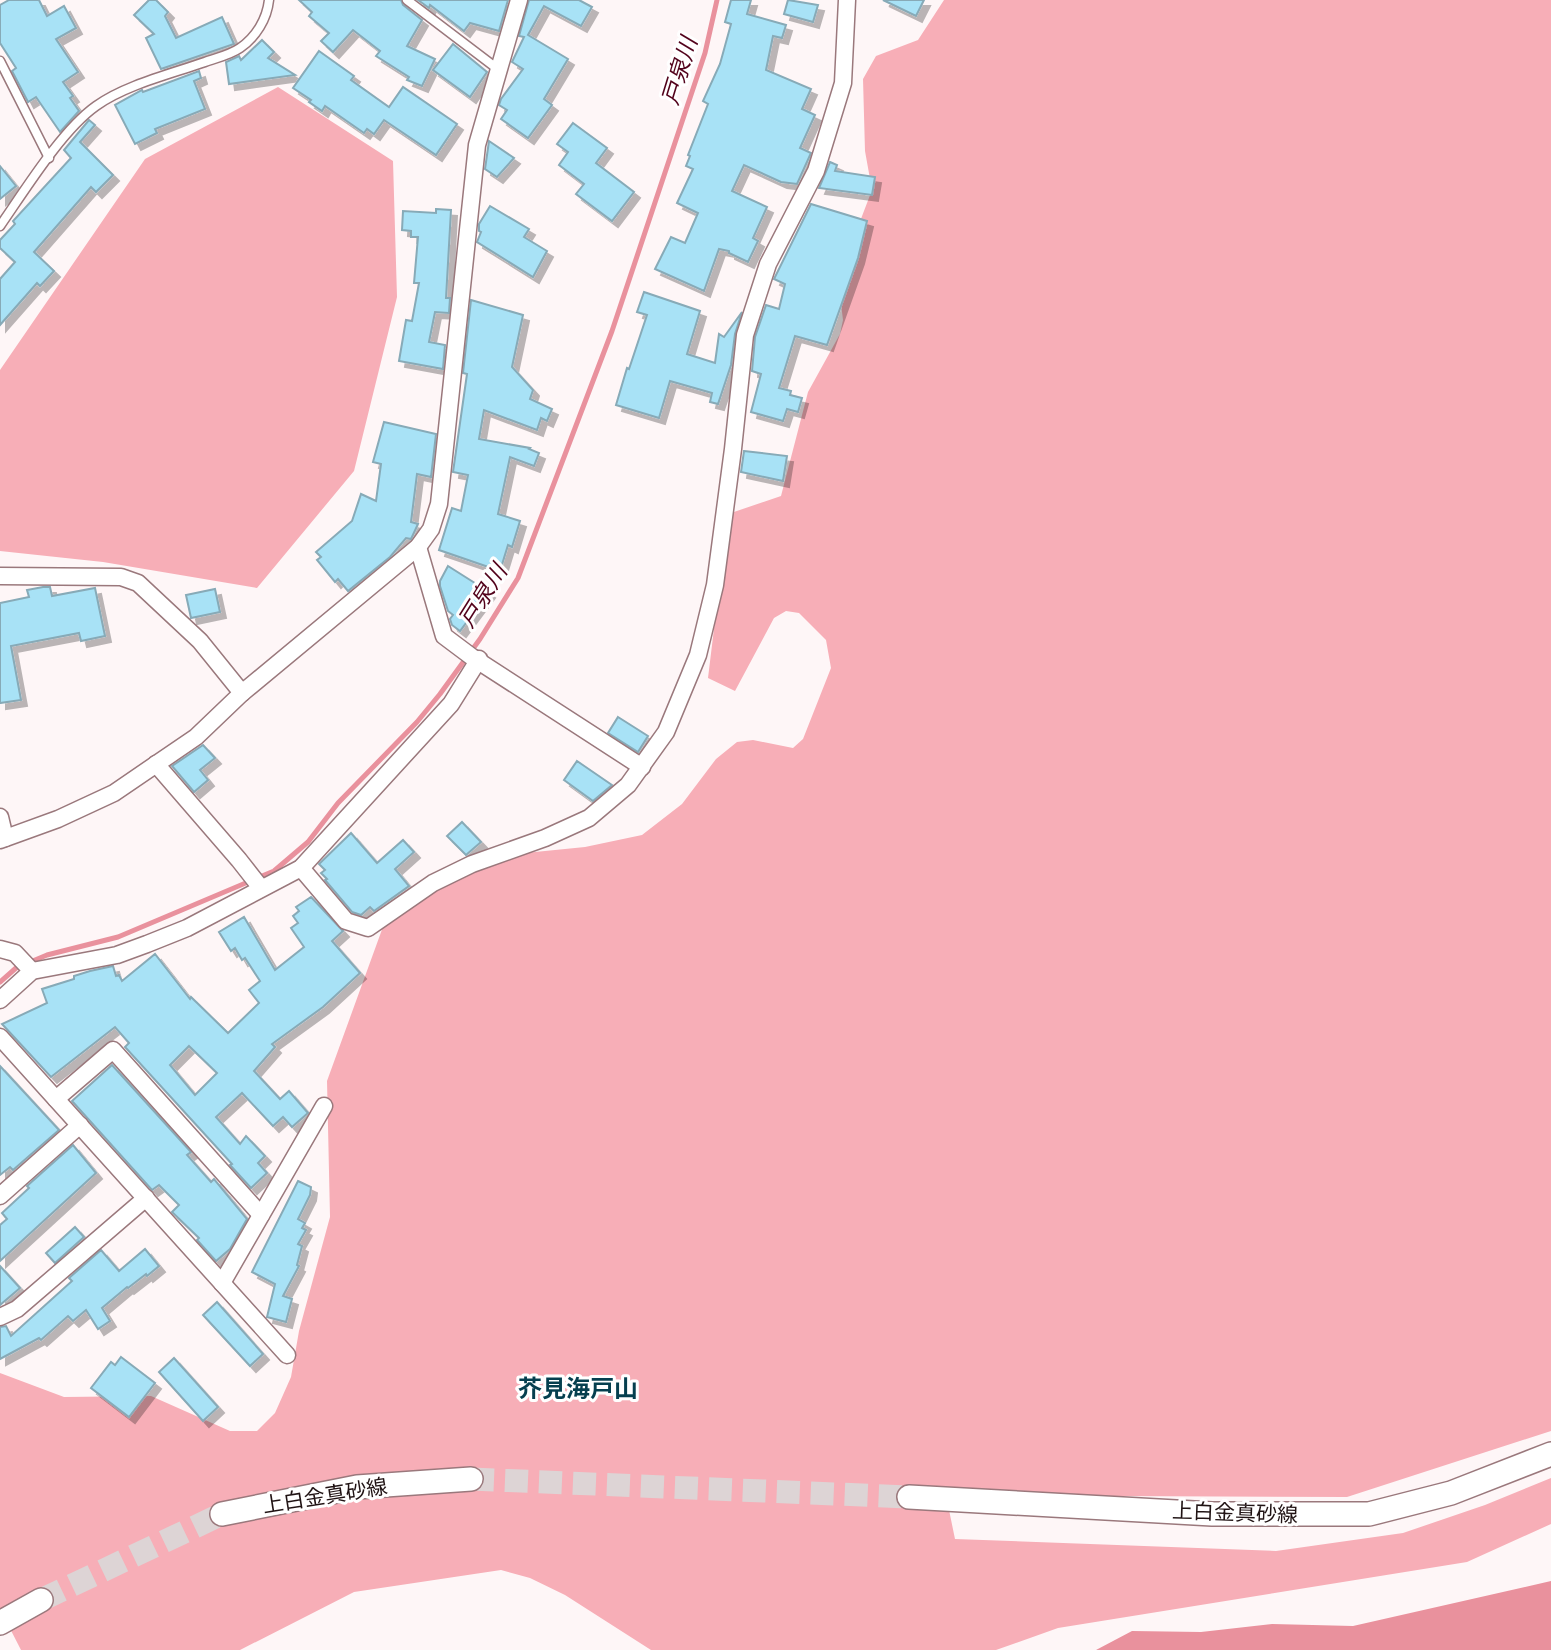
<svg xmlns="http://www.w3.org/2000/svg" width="1551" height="1650" viewBox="0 0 1551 1650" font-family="Roboto,'Noto Sans JP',sans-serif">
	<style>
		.forest { fill: #f7aeb7 }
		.water { fill: #e9919d }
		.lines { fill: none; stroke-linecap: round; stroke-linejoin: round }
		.stream { stroke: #e9919d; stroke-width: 5 }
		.building { fill: #a8e2f6; stroke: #87aab7; stroke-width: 2; fill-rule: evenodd; filter: url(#shadow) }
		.secondary-tunnel { stroke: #ddd4d5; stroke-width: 23; stroke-dasharray: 23 11; stroke-linecap: butt }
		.lane-casing { stroke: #9a787c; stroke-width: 11 }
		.street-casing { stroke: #9a787c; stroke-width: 19 }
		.secondary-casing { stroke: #9a787c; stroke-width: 26 }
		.lane { stroke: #fff; stroke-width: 8 }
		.street { stroke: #fff; stroke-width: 16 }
		.secondary { stroke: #fff; stroke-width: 23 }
		.labels { text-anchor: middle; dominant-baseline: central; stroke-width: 6; stroke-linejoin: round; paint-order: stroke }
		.street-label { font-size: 21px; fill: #201314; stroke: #fff }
		.water-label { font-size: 23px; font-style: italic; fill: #52021b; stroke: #fff }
		.quarter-label { font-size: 24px; font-weight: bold; fill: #063f4f; stroke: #fff }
	</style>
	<defs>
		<filter id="shadow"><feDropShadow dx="6" dy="6" stdDeviation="0" flood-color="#0004"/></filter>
	</defs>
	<rect width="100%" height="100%" fill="#fef6f7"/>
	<g class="forest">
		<polygon points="944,0 1551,0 1551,1431 1347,1497 1111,1496 948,1505 955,1539 1276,1551 1403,1533 1485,1505 1551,1478 1551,1524 1467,1562 1058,1628 996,1650 651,1650 565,1595 530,1578 501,1570 354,1592 240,1650 21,1650 0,1609 0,1373 64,1397 151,1396 230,1431 257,1431 275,1413 291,1377 299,1331 330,1217 327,1081 384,924 433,880 515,854 585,847 642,835 682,804 716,759 737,742 753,740 793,748 803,739 831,668 826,640 799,613 786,611 774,618 735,691 708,678 728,514 781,496 808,392 840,334 843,320 838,279 872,190 865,151 863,79 876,56 918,40"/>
		<polygon points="278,87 393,161 397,297 354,471 257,588 103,562 0,551 0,370 145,159"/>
	</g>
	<polygon class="water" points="1551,1581 1551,1650 1096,1650 1132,1631 1201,1632 1272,1624 1353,1626"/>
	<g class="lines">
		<polyline class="stream" points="0,982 16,968 47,955 118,937 274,871 308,842 338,803 417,722 440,694 480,639 518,578 612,331 705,53 717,0"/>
	</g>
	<g class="building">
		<polygon points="9,0 39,0 47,16 64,6 76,28 56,39 78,72 63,82 73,96 70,98 79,111 60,132 36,97 28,102 12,71 16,68 0,43 0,5"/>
		<polygon points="149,0 156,0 168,12 165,16 176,38 222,17 234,44 161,69 146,38 154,34 134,15"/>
		<polygon points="299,0 401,0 403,5 422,20 407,46 435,59 422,86 407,80 409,77 376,56 380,51 353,30 333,52 321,41 329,33 309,16 312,12"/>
		<polygon points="418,0 508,0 499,31 470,23 464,31 430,5 429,8"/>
		<polygon points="529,0 579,0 592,7 581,26 544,6 528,35 568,59 544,99 552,105 528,138 501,119 507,110 499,105 501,99 523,69 512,62 524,37 519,36"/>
		<polygon points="731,0 751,0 747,14 786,25 782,38 773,36 766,70 811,89 802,109 815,115 800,148 811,153 797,184 781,182 744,165 732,191 767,207 753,238 758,241 748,262 729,253 729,251 719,249 704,291 655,269 671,237 685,243 698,213 677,203 693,169 686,166 690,156 688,155 708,104 703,101 720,64 731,24 725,22"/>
		<polygon points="788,0 818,5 813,22 784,14"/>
		<polygon points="883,0 924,0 916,16"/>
		<polygon points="262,40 274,52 268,58 295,75 229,84 226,62 239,56 241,60"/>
		<polygon points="453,44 487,72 470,97 433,70"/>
		<polygon points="319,51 354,76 351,80 389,107 403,87 457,124 436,155 384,120 374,134 367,129 364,133 325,106 322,111 309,102 311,100 293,88"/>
		<polygon points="199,71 201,78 194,81 205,109 155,129 157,133 135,144 115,105 142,90 143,92"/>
		<polygon points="89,120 95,125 80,142 113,175 96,192 91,187 34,252 54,271 40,286 37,283 0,325 0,279 15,262 0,248 0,240 15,224 13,221 71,158 64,150"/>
		<polygon points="573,123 607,148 596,163 634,192 612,221 576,194 584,184 559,165 568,152 557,144"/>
		<polygon points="489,141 514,158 497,177 485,169"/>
		<polygon points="830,162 837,165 835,171 875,177 872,195 819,188"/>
		<polygon points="0,166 16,186 0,199"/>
		<polygon points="811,204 867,221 858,258 827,345 795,336 779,388 791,391 790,395 802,398 798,412 787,409 783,421 751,412 761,374 752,371 755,337 766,305 779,309 785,284 774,279"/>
		<polygon points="490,206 529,229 524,237 547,251 533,277 477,242 481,232 479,231 479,224"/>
		<polygon points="436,209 451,210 446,298 450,298 449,313 435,312 429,342 445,345 443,369 399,361 406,320 412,321 419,283 414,283 418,237 411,237 411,231 402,230 403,211 436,213"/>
		<polygon points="644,292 700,311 687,354 715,363 719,334 724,337 742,312 735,334 731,365 718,404 710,402 712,393 670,381 659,418 616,405 627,368 629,369 647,315 637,312"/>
		<polygon points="471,300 523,315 512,367 533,390 530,399 552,409 547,421 541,418 537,430 484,410 479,439 530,448 529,449 539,453 534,466 510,457 498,514 520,521 512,547 508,545 500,571 439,550 452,508 461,511 468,475 453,472 467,374 463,373"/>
		<polygon points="384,422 436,434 431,477 417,474 411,522 418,524 411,539 406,538 390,557 348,591 338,579 335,582 317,560 321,557 316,552 352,521 361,494 376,501 381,464 373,462"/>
		<polygon points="744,451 787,456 783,481 741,472"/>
		<polygon points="448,566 489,592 460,631 452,625 450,619 453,615 448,611 440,586 440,581"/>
		<polygon points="43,587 50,587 52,596 95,588 105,636 81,641 79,633 11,646 21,700 0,703 0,603 29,597 27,590"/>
		<polygon points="215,589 220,612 191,618 186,595"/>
		<polygon points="618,717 648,736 638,752 608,733"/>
		<polygon points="203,745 215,758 200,770 208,780 194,792 172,766"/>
		<polygon points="577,761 612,785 593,801 564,780"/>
		<polygon points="462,822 481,842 466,855 447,836"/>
		<polygon points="351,833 377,863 403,840 414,852 395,869 409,886 374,911 370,907 361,915 352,912 325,880 327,879 321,873 325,870 319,864"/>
		<path d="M 311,897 L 343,931 L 332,941 L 360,973 L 323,1007 L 272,1044 L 275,1047 L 254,1071 L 280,1099 L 289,1091 L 308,1113 L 292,1127 L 283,1117 L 273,1126 L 242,1093 L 216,1117 L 240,1144 L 246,1136 L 265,1156 L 258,1163 L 267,1173 L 251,1188 L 230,1165 L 232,1164 L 125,1047 L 129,1043 L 115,1027 L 51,1077 L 2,1024 L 47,1003 L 42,989 L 74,979 L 74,976 L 90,971 L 113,966 L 116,976 L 119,975 L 122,981 L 155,954 L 190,999 L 191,997 L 228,1033 L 259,1003 L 249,990 L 260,981 L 245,958 L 242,960 L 235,948 L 231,951 L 219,932 L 244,917 L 275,970 L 304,947 L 291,928 L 298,923 L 293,916 L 299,911 L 296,907 ZM 189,1046 L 217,1073 L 195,1095 L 170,1065 Z"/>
		<polygon points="112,1065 191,1152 187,1155 211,1182 214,1179 247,1219 230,1249 216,1261 197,1240 199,1238 172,1212 179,1205 159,1185 152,1190 72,1101"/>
		<polygon points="0,1066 59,1130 13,1170 10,1167 0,1175"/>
		<polygon points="73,1145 96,1173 0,1261 0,1225 7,1219 2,1213 29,1188 27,1186"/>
		<polygon points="298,1181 311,1187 310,1195 298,1219 305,1223 302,1228 306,1230 298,1244 302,1246 297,1265 299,1266 283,1296 292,1299 286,1322 267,1317 275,1284 252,1272"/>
		<polygon points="75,1227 84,1237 55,1263 46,1253"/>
		<polygon points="145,1249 159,1266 147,1276 146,1274 128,1288 127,1287 102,1308 110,1321 98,1329 86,1310 73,1321 68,1316 41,1340 39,1338 0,1359 0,1327 6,1326 11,1336 72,1281 69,1278 101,1250 119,1271"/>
		<polygon points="0,1266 20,1288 0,1305"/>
		<polygon points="217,1302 263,1354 250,1366 203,1315"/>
		<polygon points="121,1357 155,1383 129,1417 91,1388 111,1362 115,1365"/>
		<polygon points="174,1358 218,1407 203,1421 159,1372"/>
	</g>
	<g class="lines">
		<g class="secondary-tunnel">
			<polyline points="471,1479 909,1497"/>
			<polyline points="41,1600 222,1514"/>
		</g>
		<g class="lane-casing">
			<g id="lane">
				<polyline points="407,0 499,70"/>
				<polyline points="0,61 49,158"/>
				<path d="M 0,226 C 25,190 62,130 96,106 C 125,85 171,74 205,62 C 216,58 230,55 240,48 C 256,37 267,19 269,0"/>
			</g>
		</g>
		<g class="street-casing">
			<g id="street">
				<polyline points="418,547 444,636 472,657 642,767"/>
				<polyline points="0,576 121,577 138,583 200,641 242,693"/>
				<polyline points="156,764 239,860 261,888"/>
				<polyline points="0,817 5,838"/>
				<polyline points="0,840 58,819 114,793 196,737 242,693 418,547 431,529 439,504 477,145 519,0"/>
				<polyline points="301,868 346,921 368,928 433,883 472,864 545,838 589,818 628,785 666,732 698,655 715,585 733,449 745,335 768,264 816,171 843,83 847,0"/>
				<polyline points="0,949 15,953 32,971"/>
				<polyline points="0,1000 32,971 117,955 147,944 187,928 301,868 451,704 479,659"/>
				<polyline points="0,1037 287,1355"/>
				<polyline points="56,1099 113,1050 261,1215"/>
				<polyline points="0,1196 80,1125"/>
				<polyline points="222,1283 324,1106"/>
				<polyline points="0,1317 17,1309 146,1198"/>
			</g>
		</g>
		<g class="secondary-casing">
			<g id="secondary">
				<polyline points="909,1497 1212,1514 1369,1514 1451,1493 1551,1454"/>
				<polyline points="222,1514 357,1487 471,1479"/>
				<polyline points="0,1623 41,1600"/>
			</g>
		</g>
		<use href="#lane" class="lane"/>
		<use href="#street" class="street"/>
		<use href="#secondary" class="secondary"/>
	</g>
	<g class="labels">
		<g class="street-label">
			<text transform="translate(325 1496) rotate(-9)">上白金真砂線</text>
			<text transform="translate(1235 1513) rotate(2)">上白金真砂線</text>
		</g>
		<g class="water-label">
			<text transform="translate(680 71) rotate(-73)">戸泉川</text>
			<text transform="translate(483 596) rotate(-58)">戸泉川</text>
		</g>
		<g class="quarter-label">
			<text x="578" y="1389">芥見海戸山</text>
		</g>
	</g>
</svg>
